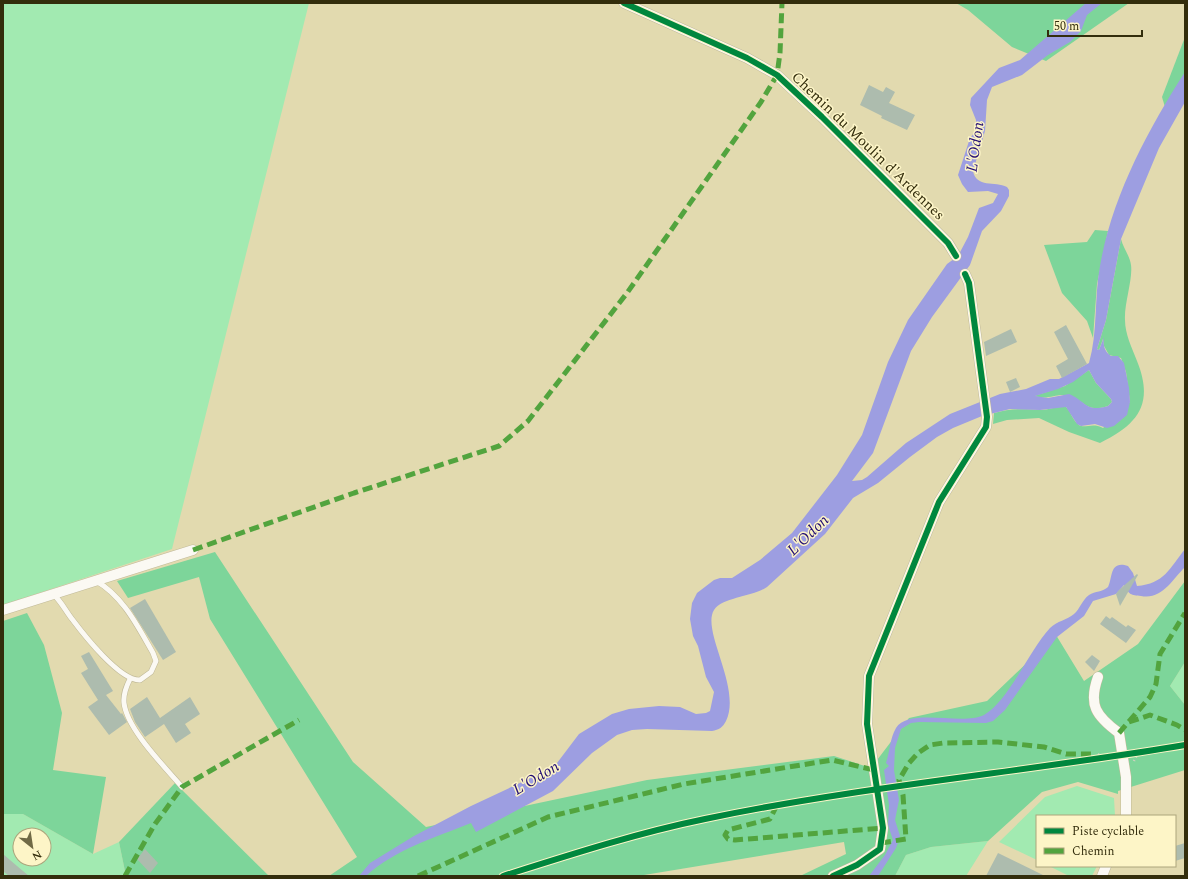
<svg xmlns="http://www.w3.org/2000/svg" width="1188" height="879" viewBox="0 0 1188 879" font-family="Spectral,serif">
	<style>
		.green { fill: #a2eab1; fill-rule: evenodd }
		.forest { fill: #7dd59a }
		.water { fill: #9d9ee1; fill-rule: evenodd }
		.building { fill: #adbcae }
		.lines { fill: none; stroke-linecap: round; stroke-linejoin: round }
		.lane-casing { stroke: #c0b998; stroke-width: 6 }
		.street-casing { stroke: #c0b998; stroke-width: 11 }
		.path { stroke: #d3d1c3; stroke-width: 2.5; stroke-dasharray: 1 3; stroke-linecap: butt }
		.lane { stroke: #fbf9f3; stroke-width: 5 }
		.street { stroke: #fbf9f3; stroke-width: 10 }
		.quiet { stroke: #52a43e; stroke-width: 5; stroke-dasharray: 10 5; stroke-linecap: butt }
		.cycleway-casing { stroke: #fdf5c7; stroke-width: 8 }
		.cycleway { stroke: #00873e; stroke-width: 6 }
		.labels { text-anchor: middle; dominant-baseline: central; stroke-width: 3; stroke-linejoin: round; paint-order: stroke }
		.street-label { font-size: 15px; fill: #332d0c; stroke: #fdf5c7 }
		.water-label { font-size: 16px; font-style: italic; fill: #220d74; stroke: #fdf5c7 }
	</style>
	<rect width="100%" height="100%" fill="#e2daaf"/>
	<g class="green">
		<polygon points="3,3 309,3 172,549 3,605"/>
		<polygon points="1185,662 1185,705 1170,686"/>
		<polygon points="1077,786 1114,798 1115,816 1037,816 1037,860 999,842 1045,797"/>
		<path d="M 3,814 L 23,814 L 93,854 L 119,842 L 126,876 L 3,876 ZM 20,835 L 44,835 L 44,859 L 20,859 Z"/>
		<polygon points="988,841 966,876 895,876 906,855 931,847"/>
		<polygon points="1049,866 1097,866 1092,876 1069,876"/>
	</g>
	<g class="forest">
		<polygon points="956,3 1129,3 1046,61 1012,47 968,10"/>
		<polygon points="1185,37 1185,96 1170,124 1162,97"/>
		<polygon points="1095,230 1108,231 1097,284 1093,338 1087,321 1062,293 1044,245 1087,242"/>
		<path d="M 1121,239 C 1123,248 1130,256 1131,265 C 1133,279 1124,304 1125,320 C 1125,334 1132,348 1137,361 C 1154,403 1139,424 1100,443 L 1069,432 L 1039,418 L 1007,420 L 993,424 L 994,413 C 1011,408 1024,409 1041,410 C 1049,410 1057,406 1066,407 C 1071,412 1073,421 1079,425 C 1085,429 1092,422 1103,428 L 1130,402 L 1126,372 L 1121,358 L 1109,355 L 1104,346 L 1103,339 L 1099,350 L 1097,349 L 1106,320 Z"/>
		<path d="M 1089,370 L 1096,383 L 1111,399 L 1112,402 L 1108,406 C 1084,414 1085,398 1065,395 C 1054,394 1049,400 1034,396 L 1065,386 Z"/>
		<polygon points="215,552 353,762 426,827 647,780 834,756 871,768 909,718 987,701 1056,635 1084,681 1138,644 1185,581 1185,662 1170,686 1185,705 1185,770 1118,791 1118,794 1078,782 1042,792 988,841 931,847 906,855 895,876 800,876 846,854 844,842 638,876 329,876 357,857 210,619 199,577 128,598 117,581"/>
		<polygon points="27,613 44,645 62,713 53,770 106,777 93,854 23,814 3,814 3,621"/>
		<polygon points="175,783 269,876 126,876 119,842"/>
	</g>
	<g class="water">
		<path d="M 1086,3 L 1102,3 L 1087,15 L 1081,31 L 1070,42 L 1048,55 L 1022,75 L 992,87 L 987,100 L 985,131 L 973,171 C 976,188 995,181 1007,187 L 1009,190 L 1009,196 L 1001,211 L 982,231 L 970,265 L 932,317 L 911,351 L 873,453 L 852,481 L 862,480 L 867,477 L 906,443 L 950,414 L 1000,394 L 1026,389 L 1050,379 L 1059,379 L 1089,363 C 1098,332 1094,298 1100,266 C 1112,197 1147,131 1185,72 L 1185,102 L 1159,148 L 1121,239 L 1106,320 L 1097,349 L 1099,350 L 1104,337 C 1103,345 1104,351 1111,356 L 1118,356 L 1124,363 L 1129,388 L 1130,402 L 1127,415 L 1114,426 L 1107,428 L 1095,424 L 1081,426 L 1077,424 L 1066,407 L 1040,410 L 1010,409 L 982,416 L 953,428 L 937,437 L 910,457 L 878,483 L 853,498 L 825,534 L 767,587 C 753,597 723,597 714,610 C 701,631 742,688 726,721 C 723,727 719,730 712,731 L 647,729 L 632,730 L 617,735 L 592,753 L 553,791 L 476,832 L 471,823 C 434,838 396,849 366,876 L 359,876 L 370,863 L 414,836 L 471,806 L 554,767 L 579,734 L 612,714 L 629,709 L 659,706 L 680,707 L 696,714 L 706,713 L 710,711 L 714,692 L 706,677 L 698,646 L 693,636 L 690,619 L 692,603 L 697,593 L 714,580 L 720,578 L 732,578 L 760,560 L 792,533 L 837,475 L 862,435 L 888,362 L 908,320 L 947,264 L 958,256 L 968,237 L 979,208 L 993,203 L 998,194 L 988,191 L 968,192 L 962,184 L 958,175 L 970,138 L 975,132 L 976,126 L 976,120 L 970,105 L 971,98 L 999,68 L 1020,60 ZM 1089,370 L 1096,383 L 1111,399 L 1112,402 L 1108,406 C 1086,413 1086,401 1069,394 L 1048,398 L 1035,396 L 1058,389 L 1073,382 Z"/>
		<path d="M 1185,549 L 1185,567 C 1172,580 1162,600 1141,596 C 1131,595 1129,595 1124,585 L 1116,594 L 1093,601 L 1084,616 L 1057,637 L 1005,710 L 993,721 L 986,723 L 919,722 L 911,723 L 901,729 L 895,748 L 894,770 L 899,800 L 895,820 L 900,836 L 896,848 L 878,876 L 869,876 L 885,855 L 893,840 L 888,825 L 889,805 L 884,770 L 889,766 L 886,763 C 890,751 890,738 896,728 C 909,707 962,726 984,715 C 1008,702 1030,649 1050,628 C 1057,621 1067,620 1074,614 C 1080,609 1082,600 1089,595 C 1095,591 1103,592 1108,587 C 1113,578 1109,560 1128,566 L 1133,573 L 1137,586 C 1164,584 1170,568 1185,549 Z"/>
	</g>
	<g class="building">
		<polygon points="869,85 883,92 886,87 895,92 889,103 915,115 907,130 881,118 882,116 860,105"/>
		<polygon points="1066,325 1087,364 1062,378 1056,366 1068,359 1054,332"/>
		<polygon points="1011,329 1017,342 986,356 984,342"/>
		<polygon points="1016,378 1020,387 1010,392 1006,382"/>
		<polygon points="1137,574 1138,575 1120,606 1116,594 1118,591"/>
		<polygon points="145,599 176,652 163,660 130,608"/>
		<polygon points="1106,616 1110,619 1112,617 1126,627 1128,625 1136,630 1126,643 1100,624"/>
		<polygon points="89,652 113,691 106,695 121,714 122,713 127,722 109,735 88,707 98,700 81,673 88,669 81,656"/>
		<polygon points="1092,655 1100,661 1094,671 1085,662"/>
		<polygon points="147,697 160,718 190,697 200,714 185,724 191,733 176,743 164,724 145,737 135,722 130,709"/>
		<polygon points="1185,843 1185,858 1175,861 1175,846"/>
		<polygon points="145,849 158,863 150,873 137,859"/>
		<polygon points="998,853 1045,876 986,876"/>
		<polygon points="3,854 17,866 29,876 9,876 3,871"/>
	</g>
	<g class="lines">
		<g class="lane-casing">
			<g id="lane">
				<path d="M 53,594 C 61,601 65,610 72,619 C 84,635 120,681 140,680 L 151,672 L 156,661 L 153,653 C 138,627 123,596 96,581"/>
				<path d="M 130,679 C 126,687 123,694 124,703 C 127,729 164,766 182,787"/>
			</g>
		</g>
		<g class="street-casing">
			<g id="street">
				<polyline points="624,3 747,58 777,75 822,117 948,243 956,256"/>
				<polyline points="3,610 193,550"/>
				<path d="M 1098,677 C 1088,705 1096,716 1119,733 L 1126,777 L 1126,816"/>
				<polyline points="833,876 857,865 880,849 883,828 867,724 869,676 939,502 986,427 987,417 969,283 965,274"/>
				<polyline points="1102,876 1106,866"/>
			</g>
		</g>
		<g class="path">
			<polyline points="1098,754 1105,758"/>
			<polyline points="1134,761 1138,753"/>
		</g>
		<use href="#lane" class="lane"/>
		<use href="#street" class="street"/>
		<g class="quiet">
			<polyline points="193,550 354,493 499,446 528,421 627,293 761,102 777,75 780,53 782,3"/>
			<polyline points="1129,722 1150,715 1177,725 1185,730"/>
			<polyline points="1119,733 1150,697 1156,684 1160,654 1185,613"/>
			<polyline points="777,805 770,819 728,830 725,835 728,839 735,840 883,828"/>
			<polyline points="881,843 906,839 903,795 899,780 909,763 918,753 930,745 943,743 998,742 1044,747 1066,754 1094,754"/>
			<polyline points="125,876 155,824 182,787 299,720"/>
			<polyline points="418,876 548,817 684,784 832,760 874,770"/>
		</g>
		<g class="cycleway-casing">
			<g id="cycleway">
				<polyline points="624,3 747,58 777,75 822,117 948,243 956,256"/>
				<path d="M 503,876 C 569,855 637,833 705,819 C 863,786 1025,772 1185,745"/>
				<polyline points="833,876 857,865 880,849 883,828 867,724 869,676 939,502 986,427 987,417 969,283 965,274"/>
			</g>
		</g>
		<use href="#cycleway" class="cycleway"/>
	</g>
	<g class="labels">
		<g class="street-label">
			<text transform="translate(868 146) rotate(44)">Chemin du Moulin d'Ardennes</text>
		</g>
		<g class="water-label">
			<text transform="translate(975 147) rotate(-82)">L'Odon</text>
			<text transform="translate(808 535) rotate(-44)">L'Odon</text>
			<text transform="translate(536 778) rotate(-31)">L'Odon</text>
		</g>
	</g>
	<rect width="1188" height="879" fill="none" stroke="#332d0c" stroke-width="8"/>
	<rect x="1036" y="815" width="140" height="52" fill="#fdf5c7" stroke="#aca57c"/>
	<rect x="1044" y="828" width="20" height="6" fill="#00873e" stroke="#aca57c"/>
	<text x="1072" y="835" font-size="12" fill="#332d0c">Piste cyclable</text>
	<rect x="1044" y="848" width="20" height="6" fill="#52a43e" stroke="#aca57c"/>
	<text x="1072" y="855" font-size="12" fill="#332d0c">Chemin</text>
	<g transform="translate(32 847) rotate(150)"><circle r="19" fill="#fdf5c7" stroke="#aca57c"/>
	<path d="M0-3L7 15L0 10L-7 15Z" fill="#706a45"/>
	<text y="-6" font-size="11" font-weight="bold" text-anchor="middle" fill="#332d0c">N</text>
	</g>
	<path d="M1048 30v6h94v-6" fill="none" stroke="#332d0c" stroke-width="2"/>
	<text x="1054" y="30" font-size="12" fill="#332d0c" stroke="#fdf5c7" stroke-width="3" paint-order="stroke">50 m</text>
</svg>
